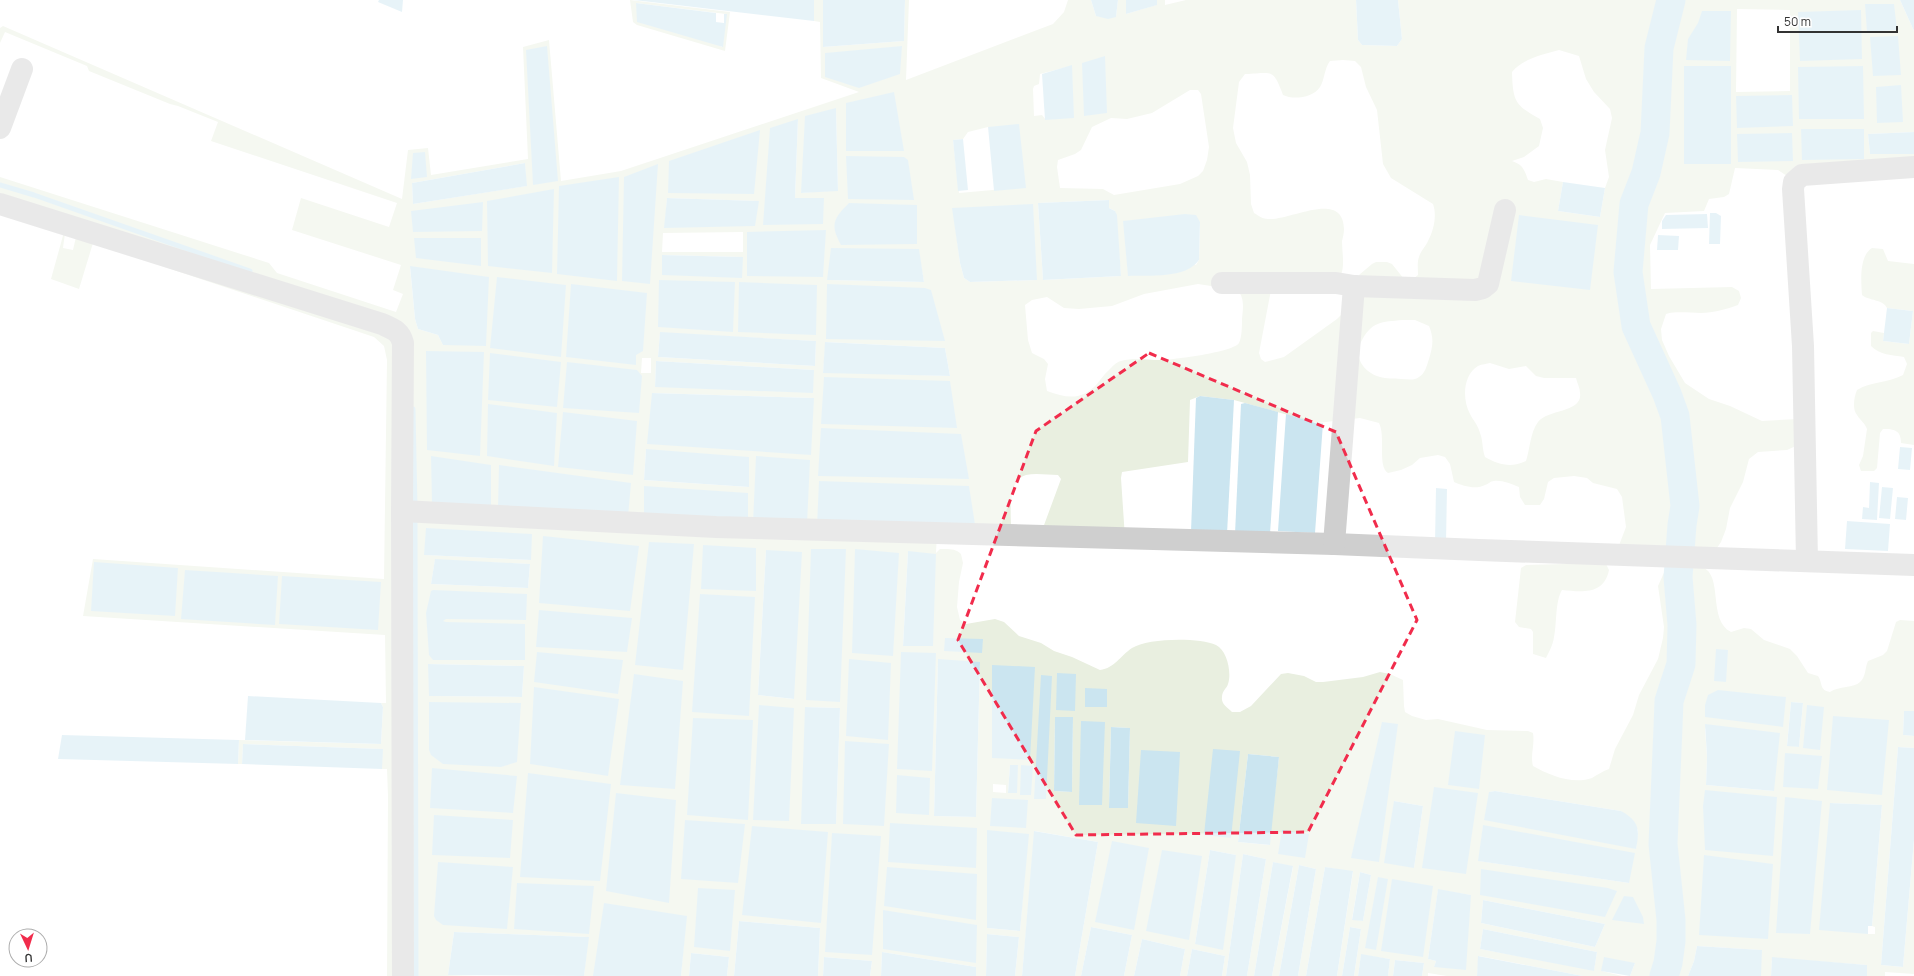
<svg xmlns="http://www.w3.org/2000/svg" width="1914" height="976" viewBox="0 0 1914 976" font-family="Manrope,sans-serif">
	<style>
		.green { fill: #e9efe0; fill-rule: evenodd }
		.water { fill: #cbe5f0 }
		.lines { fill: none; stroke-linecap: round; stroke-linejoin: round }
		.stream { stroke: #cbe5f0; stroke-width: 5 }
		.river { stroke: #cbe5f0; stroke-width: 29 }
		.minor { stroke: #cfcfcf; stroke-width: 22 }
		.marked { fill: none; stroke: #f12c4c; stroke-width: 3; stroke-dasharray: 8 5; stroke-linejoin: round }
	</style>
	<rect width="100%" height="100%" fill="#fff"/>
	<g class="green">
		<path d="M 630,0 L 730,12 L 725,51 L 637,25 L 633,22 ZM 636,3 L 726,14 L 722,47 Z"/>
		<path d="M 814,0 L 823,0 L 823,47 L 904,41 L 905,0 L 909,0 L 906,80 L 1053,24 L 1064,12 L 1068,0 L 1091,0 L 1096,16 L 1116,17 L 1118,0 L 1126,0 L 1126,14 L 1156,5 L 1157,0 L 1165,0 L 1165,5 L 1186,0 L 1356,0 L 1358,40 L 1362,45 L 1397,46 L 1402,39 L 1398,0 L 1900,0 L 1914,31 L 1914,132 L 1868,134 L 1870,154 L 1914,154 L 1914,167 L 1787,176 L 1778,170 L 1735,168 L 1729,194 L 1724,197 L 1709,199 L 1704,211 L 1665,213 L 1650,245 L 1651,289 L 1732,287 L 1739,291 L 1741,298 L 1738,305 C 1727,309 1713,313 1701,313 C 1689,313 1677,311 1666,314 L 1661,329 L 1662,340 L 1669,356 L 1685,383 L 1709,399 L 1730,406 L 1762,421 L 1798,419 L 1798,445 L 1787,450 L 1758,452 L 1749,459 L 1743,482 L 1730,508 L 1726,529 L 1721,542 L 1717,548 L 1618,548 L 1626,527 L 1622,497 L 1617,489 L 1593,483 L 1587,478 L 1574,476 L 1554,478 L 1548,482 L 1544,499 L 1540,505 L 1525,505 L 1520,497 L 1519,487 C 1511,484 1502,480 1494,481 C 1490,481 1489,484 1485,485 C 1476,490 1463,486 1454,482 L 1450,464 L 1445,457 L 1438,455 L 1420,458 L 1412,465 L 1401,470 L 1388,473 C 1377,466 1386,437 1379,423 L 1360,418 L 1317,423 L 1234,400 L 1200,396 L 1190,400 L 1188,462 L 1122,472 L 1121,478 L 1125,538 L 1040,536 L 1061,479 L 1058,475 C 1048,475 1036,473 1026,475 C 1005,481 1012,519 1011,535 L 937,533 L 936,553 L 940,549 C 948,549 955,548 961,554 L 963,563 L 959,582 L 957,607 L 960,620 L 966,624 L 995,619 L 1004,622 L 1019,636 L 1041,643 L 1054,651 L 1072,657 L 1100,670 C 1115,668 1120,656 1132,648 C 1147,638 1199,637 1216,645 C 1227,650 1232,673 1228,684 C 1227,688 1222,691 1222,697 C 1221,704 1227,707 1232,712 L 1240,712 L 1251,706 L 1281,674 L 1288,673 L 1304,676 L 1316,682 L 1323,682 L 1363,677 L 1380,672 L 1390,674 L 1403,680 L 1404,706 L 1405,712 L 1412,716 L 1426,720 L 1438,719 L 1487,730 L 1528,731 L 1533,733 C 1535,745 1530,755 1533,766 C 1549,775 1573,785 1592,778 C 1597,775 1603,771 1609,769 L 1615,749 L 1633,715 L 1639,695 L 1658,659 L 1663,638 L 1664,627 L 1658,586 L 1667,566 C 1676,566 1695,564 1702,567 C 1724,575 1707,620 1731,632 L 1744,628 L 1751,629 L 1764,640 L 1790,649 L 1797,656 L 1808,673 L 1818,676 C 1823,683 1819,690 1830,692 C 1839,686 1854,688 1860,682 C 1866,677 1865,667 1868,661 L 1883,655 L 1887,651 L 1896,622 L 1900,620 L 1914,621 L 1914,711 L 1904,711 L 1903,735 L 1914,736 L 1914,748 L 1898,747 L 1881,965 L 1903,967 L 1914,840 L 1914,974 L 1885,972 L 1885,976 L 1867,976 L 1867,965 L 1772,958 L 1771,976 L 1761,976 L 1761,950 L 1697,946 L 1694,961 L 1688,976 L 1630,976 L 1635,963 L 1602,971 L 1622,976 L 1583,976 L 1479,956 L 1477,976 L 1447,976 L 1428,973 L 1428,976 L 1422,976 L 1424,963 L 1395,960 L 1393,976 L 1388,976 L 1390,959 L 1361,955 L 1358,976 L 1354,976 L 1361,929 L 1350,927 L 1342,976 L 1337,976 L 1353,872 L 1325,867 L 1306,976 L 1298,976 L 1316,869 L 1299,865 L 1279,976 L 1272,976 L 1293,867 L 1273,862 L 1254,976 L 1247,976 L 1266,859 L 1243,854 L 1226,976 L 1222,976 L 1225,956 L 1192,949 L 1187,976 L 1180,976 L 1185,949 L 1142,939 L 1134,976 L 1124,976 L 1132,935 L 1091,927 L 1081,976 L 1075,976 L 1098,842 L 1035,831 L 1022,976 L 1015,976 L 1019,937 L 987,934 L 986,976 L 976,976 L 976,967 L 882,952 L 881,976 L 870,976 L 872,961 L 824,957 L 823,976 L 818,976 L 820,928 L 739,921 L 734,976 L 727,976 L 729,957 L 691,953 L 689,976 L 681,976 L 686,916 L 594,976 L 597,976 L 584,976 L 588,937 L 454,932 L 448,975 L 477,976 L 387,976 L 388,796 L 387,769 L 382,769 L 382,749 L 243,744 L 242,764 L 238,764 L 239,740 L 381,744 L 383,707 L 381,703 L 386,703 L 385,635 L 83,616 L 93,559 L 384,579 L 387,360 L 384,346 L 374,337 L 93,243 L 79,289 L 51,279 L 64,232 L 0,210 L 0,177 L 269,263 L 277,273 L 396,312 L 403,294 L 393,290 L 401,265 L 292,230 L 301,198 L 389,227 L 397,203 L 211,141 L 218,122 L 178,106 L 170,104 L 89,71 L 87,66 L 5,32 L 0,43 L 0,28 L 3,26 L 402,199 L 408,150 L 428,148 L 431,175 L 528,159 L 523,47 L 549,40 L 561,181 L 621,171 L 859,92 L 821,78 L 820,22 L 814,21 ZM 1737,9 L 1790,10 L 1790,91 L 1736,92 ZM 1559,50 L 1579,56 L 1586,79 L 1594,92 L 1610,109 L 1612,118 L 1605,150 L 1609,177 L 1605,188 L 1600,217 L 1558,211 L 1563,182 L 1546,179 L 1534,182 L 1528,180 C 1524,169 1523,165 1512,161 L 1524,157 L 1539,146 L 1543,128 L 1540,119 C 1515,105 1513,102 1512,72 C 1524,58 1542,55 1559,50 ZM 1343,60 L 1355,61 L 1361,67 L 1366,87 L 1377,110 L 1383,164 L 1391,178 L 1433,204 C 1437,215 1434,230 1428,241 C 1426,246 1421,250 1419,257 C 1417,262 1418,269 1418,275 L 1413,279 L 1404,279 L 1392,264 L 1387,262 L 1376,262 L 1372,264 L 1359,275 L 1345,311 L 1337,319 L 1284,357 L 1265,362 L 1261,359 L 1259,353 L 1271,290 L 1341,275 C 1345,264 1342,253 1342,241 C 1343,237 1344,233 1344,229 C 1343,189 1290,221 1268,219 C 1263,219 1259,216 1254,213 L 1251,204 L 1250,175 L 1247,162 L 1236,143 L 1233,128 L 1239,82 L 1245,74 C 1273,73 1273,68 1283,95 C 1293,100 1313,98 1320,87 C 1325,79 1324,69 1330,61 ZM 1071,66 L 1046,120 L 1042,115 L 1034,116 L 1033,89 L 1034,86 L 1039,84 L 1040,74 ZM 1190,90 L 1198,90 L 1201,94 L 1209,147 L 1207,160 L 1203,171 L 1198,176 L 1180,184 L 1114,195 L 1103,189 L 1060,188 L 1057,167 L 1058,160 L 1075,154 L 1081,150 L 1092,127 L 1111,118 L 1127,119 L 1152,113 ZM 836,108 L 838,190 L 801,193 L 801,192 ZM 798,119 L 795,198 L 763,225 ZM 988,127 L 1025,187 L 959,193 L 953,140 L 963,139 L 968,132 ZM 525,163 L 526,186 L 413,204 L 412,183 ZM 667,198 L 758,201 L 759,201 L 665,228 ZM 1109,200 L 1109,208 L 1115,211 L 1121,276 L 1043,280 L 1038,203 ZM 953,208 L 1037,280 L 970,282 L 964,278 L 960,263 ZM 1163,218 L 1200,222 L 1199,260 L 1196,265 L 1123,222 ZM 743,232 L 743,252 L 662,252 L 663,233 ZM 65,233 L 76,237 L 73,250 L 63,248 ZM 918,249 L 924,282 L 827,280 ZM 663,255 L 742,257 L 662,275 ZM 410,267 L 443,345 L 438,335 L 418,329 L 415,319 ZM 1198,284 L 1237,290 C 1245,297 1243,309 1242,319 C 1242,325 1242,337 1239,343 C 1234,352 1172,360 1160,360 C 1147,360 1134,357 1121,361 C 1116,362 1112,367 1109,370 C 1104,374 1101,379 1097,384 C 1081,401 1067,398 1047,391 L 1045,379 L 1048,364 L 1044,359 L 1032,353 L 1028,340 L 1025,305 L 1032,300 L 1047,297 L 1064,308 L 1079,309 L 1112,306 L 1144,294 ZM 1403,320 L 1415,320 L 1429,326 C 1434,338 1433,346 1429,359 C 1427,365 1425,374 1419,377 C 1414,381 1407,379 1401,379 C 1394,378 1386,379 1380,377 C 1364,373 1353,357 1361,342 C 1372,321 1381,322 1403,320 ZM 660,333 L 816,341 L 815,366 L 658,357 ZM 826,342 L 945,348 L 950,376 L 823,372 ZM 642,358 L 651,358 L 651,373 L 641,373 ZM 656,361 L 814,370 L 655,387 ZM 1490,363 L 1509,369 L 1526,366 L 1536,376 L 1544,378 L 1576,378 C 1577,383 1580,388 1580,393 C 1583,413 1548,409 1538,422 C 1530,433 1530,449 1526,461 C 1511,468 1499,465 1485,457 C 1482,449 1483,440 1480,433 C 1478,425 1473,420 1470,414 C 1462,399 1463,375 1478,366 C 1482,364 1487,364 1490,363 ZM 653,393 L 814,398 L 648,444 ZM 646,449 L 749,487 L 644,480 ZM 427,528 L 531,560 L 425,555 ZM 766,550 L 793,699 L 758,695 ZM 908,551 L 933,646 L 903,645 ZM 435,560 L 530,564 L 528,588 L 431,584 ZM 938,660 L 980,663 L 976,817 L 934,816 ZM 429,664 L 524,666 L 522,697 L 429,696 ZM 1791,702 L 1803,703 L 1799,747 L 1787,745 ZM 805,707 L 840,708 L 836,824 ZM 1055,717 L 1073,717 L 1072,792 L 1054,791 ZM 1111,727 L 1130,728 L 1128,808 L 1109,808 ZM 1705,728 L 1774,791 L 1706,785 L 1707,757 ZM 1248,754 L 1279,757 L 1269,845 L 1238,842 ZM 1010,765 L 1018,766 L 1008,793 ZM 993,784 L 1006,785 L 1006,793 L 993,792 ZM 1495,791 L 1621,811 L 1638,830 L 1636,849 L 1489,792 ZM 1394,801 L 1423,806 L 1414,868 ZM 1830,803 L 1882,805 L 1872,926 L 1875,927 L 1875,934 L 1868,934 ZM 1483,826 L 1629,880 L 1629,883 L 1479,861 ZM 1028,834 L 1020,931 L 987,928 ZM 1210,850 L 1236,855 L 1195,944 ZM 1360,872 L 1371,875 L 1363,921 L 1352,919 ZM 1438,890 L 1471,895 L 1434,967 L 1436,961 L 1428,959 ZM 1483,900 L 1605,924 L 1595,947 L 1481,923 ZM 1483,929 L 1597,952 L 1594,970 L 1480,949 Z"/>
		<path d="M 1872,248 L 1883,249 L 1888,261 L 1914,264 L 1914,445 L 1901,443 C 1901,430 1894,429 1883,429 L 1880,433 L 1877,468 L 1874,471 L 1861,471 L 1859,465 L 1863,456 L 1867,429 C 1865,423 1860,420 1857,415 C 1852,409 1854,397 1857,390 C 1872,381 1888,383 1903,375 L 1907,364 L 1904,357 C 1892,355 1880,355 1871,346 L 1871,333 L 1873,331 L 1884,333 L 1883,341 L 1909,344 L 1913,311 L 1887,308 C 1883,299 1869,301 1862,295 C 1861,281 1859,256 1872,248 Z"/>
		<path d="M 1602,563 L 1606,564 L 1609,570 C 1604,595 1582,592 1562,590 C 1555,601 1557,624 1554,637 C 1553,645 1549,652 1546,658 L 1533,654 L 1533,632 L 1531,629 L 1519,627 L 1515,622 L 1521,568 L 1526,565 Z"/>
	</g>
	<g class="water">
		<polygon points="379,0 403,0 402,12 378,2"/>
		<polygon points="634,0 814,0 814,21"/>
		<polygon points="823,0 905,0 904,41 823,47"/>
		<polygon points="1091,0 1118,0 1116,17 1108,19 1096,16"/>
		<polygon points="1126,0 1157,0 1157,5 1126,14"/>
		<polygon points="1356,0 1398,0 1402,39 1397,46 1362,45 1358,40"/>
		<polygon points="1900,0 1914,0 1914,31"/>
		<polygon points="636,3 716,13 716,22 724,23 724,14 727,14 723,47 637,22"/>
		<polygon points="1865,4 1894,4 1897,30 1867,32"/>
		<polygon points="1861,10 1862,59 1800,61 1798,12"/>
		<polygon points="1702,11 1731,11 1730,61 1686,60 1688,39 1698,23"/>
		<polygon points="1898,36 1901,75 1873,76 1870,37"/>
		<polygon points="547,46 558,181 533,185 526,50"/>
		<polygon points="902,46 900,74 859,88 825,77 825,53"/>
		<polygon points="1105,56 1107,113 1084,116 1082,63"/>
		<polygon points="1072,65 1074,118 1045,120 1042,74"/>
		<rect x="1684" y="66" width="47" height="98"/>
		<polygon points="1863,66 1864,119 1799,119 1798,67"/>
		<polygon points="1901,85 1903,122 1877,123 1876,87"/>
		<polygon points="894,92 904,151 846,151 846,103"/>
		<polygon points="1792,95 1793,126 1737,128 1736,96"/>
		<polygon points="836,108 838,191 801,193 805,116"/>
		<polygon points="798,119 795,198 824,198 823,224 763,225 770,128"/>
		<polygon points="1019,124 1026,188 994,191 988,127"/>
		<polygon points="1801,129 1864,129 1864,159 1802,160"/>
		<polygon points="760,130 754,194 668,193 669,161"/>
		<polygon points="1914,132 1914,154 1870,154 1868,134"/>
		<polygon points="1792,133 1793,161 1738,162 1737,134"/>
		<polygon points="963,139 968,190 958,191 953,140"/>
		<polygon points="425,152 427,177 411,179 413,153"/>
		<polygon points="846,156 904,157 908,160 914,200 848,199"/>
		<polygon points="525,163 527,186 413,204 412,183"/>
		<polygon points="658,164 650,284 622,281 624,177"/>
		<polygon points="619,177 617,281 557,274 559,186"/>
		<polygon points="1563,182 1605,188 1600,217 1558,211"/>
		<polygon points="554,189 552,273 488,266 487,201"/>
		<polygon points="667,198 759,201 755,226 664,228"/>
		<polygon points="1109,200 1109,208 1115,211 1117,215 1121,276 1043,280 1038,203"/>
		<polygon points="483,202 482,231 413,232 411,211"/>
		<path d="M 849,203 L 917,205 L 917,244 L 841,245 C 830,225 833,219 849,203 Z"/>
		<polygon points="1033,204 1037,280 970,282 964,278 960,263 952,208"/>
		<polygon points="1710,213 1716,213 1721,216 1720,244 1709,244"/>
		<path d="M 1185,214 L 1196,215 L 1200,222 L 1199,260 C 1186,279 1149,275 1128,276 L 1123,221 Z"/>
		<polygon points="1707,214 1708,228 1662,229 1662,221 1666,215"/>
		<polygon points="1519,215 1598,225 1590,290 1511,281"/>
		<polygon points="826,230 823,277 747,276 747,232"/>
		<polygon points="1658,235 1679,236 1678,250 1657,250"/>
		<polygon points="414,238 481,238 481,266 416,258"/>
		<polygon points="831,248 919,249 924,282 827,280"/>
		<polygon points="662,255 743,257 742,278 662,275"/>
		<polygon points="410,266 489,277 486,346 443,345 438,335 418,329 415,319"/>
		<polygon points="497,277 566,285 561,357 490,348"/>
		<polygon points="659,280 735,282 733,332 658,327"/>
		<polygon points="739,282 817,285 816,335 738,332"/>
		<polygon points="571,284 647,293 643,351 636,355 636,365 566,357"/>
		<polygon points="827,284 925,288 931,290 945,341 826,339"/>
		<polygon points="1887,308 1913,311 1909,344 1883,341"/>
		<polygon points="660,332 816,341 815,366 658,357"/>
		<polygon points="825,342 945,348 950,376 823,373"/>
		<polygon points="426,351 484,352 480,456 427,450"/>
		<polygon points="490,353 561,362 557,407 488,400"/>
		<polygon points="656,361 814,370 813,393 655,387"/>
		<polygon points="567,362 637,370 642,376 639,413 563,408"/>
		<polygon points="824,377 950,381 957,428 821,424"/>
		<polygon points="652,393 814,398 811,455 647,444"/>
		<polygon points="1200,396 1234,400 1227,534 1191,532 1196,398"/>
		<polygon points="1245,403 1278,412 1270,534 1235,534 1241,404"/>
		<polygon points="488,404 557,413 554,466 487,456"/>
		<polygon points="563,412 637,421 633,475 558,467"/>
		<polygon points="1286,414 1316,423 1323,423 1315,533 1278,531"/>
		<polygon points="821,428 961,434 969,479 818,476"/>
		<polygon points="1900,447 1912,448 1910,470 1898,469"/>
		<polygon points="646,449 749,457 749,487 644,480"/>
		<polygon points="431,456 491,465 491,510 432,503"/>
		<polygon points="756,456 810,460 807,524 753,523"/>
		<polygon points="499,465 631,483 628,517 498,508"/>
		<polygon points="819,481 969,486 976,531 817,526"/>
		<polygon points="1870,482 1879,483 1877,520 1862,519 1863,507 1869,508"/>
		<polygon points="644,486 748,493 748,523 644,519"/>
		<polygon points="1882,487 1893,488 1890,519 1879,518"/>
		<polygon points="1436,488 1447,489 1446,542 1435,542"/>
		<polygon points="1897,497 1908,498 1906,520 1895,519"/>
		<polygon points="1847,521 1890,524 1888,551 1845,549"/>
		<polygon points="426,528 532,534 531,560 424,555"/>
		<polygon points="543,536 639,546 630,611 539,603"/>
		<polygon points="649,542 694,544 683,670 635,665"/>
		<polygon points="703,545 756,548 756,591 701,589"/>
		<polygon points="811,549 846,549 840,702 806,700"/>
		<polygon points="855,549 899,553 893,656 852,653"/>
		<polygon points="766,550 802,552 794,699 758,695"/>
		<polygon points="908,551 936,554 933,646 903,646"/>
		<polygon points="435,559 530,564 528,588 431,584"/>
		<polygon points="94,562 178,568 175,616 91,611"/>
		<polygon points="185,570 278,576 275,625 181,619"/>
		<polygon points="282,576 381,582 378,630 279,624"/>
		<polygon points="433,590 527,594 526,620 446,619 443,621 446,622 525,624 525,660 433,660 429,655 426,613 431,591"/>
		<polygon points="700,594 755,597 749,716 692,712"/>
		<polygon points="539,610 632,618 627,652 536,647"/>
		<polygon points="945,638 983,639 982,653 944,651"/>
		<polygon points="1716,649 1728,650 1726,682 1714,681"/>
		<polygon points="537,652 623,660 618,694 534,682"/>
		<polygon points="901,652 936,653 932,771 897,769"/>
		<polygon points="849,659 891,663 888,740 846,736"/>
		<polygon points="938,659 980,662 976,817 934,816"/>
		<polygon points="428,664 524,666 522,697 429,696"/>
		<polygon points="992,665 1035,667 1030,760 992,758"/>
		<polygon points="1057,673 1076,674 1075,711 1056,710"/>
		<polygon points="634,674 683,681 675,789 620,785"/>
		<polygon points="1041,675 1052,676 1046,799 1034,799"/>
		<polygon points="534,687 619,699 608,776 530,764"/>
		<polygon points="1085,688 1107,689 1107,707 1085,707"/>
		<polygon points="1718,690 1786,697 1783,727 1705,717 1705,705 1708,695"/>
		<polygon points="248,696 381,703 383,707 381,744 245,740"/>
		<polygon points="429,702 521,703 517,762 501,767 443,764 431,755 429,750"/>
		<polygon points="1791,702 1803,703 1799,747 1787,746"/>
		<polygon points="759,705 794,708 789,821 753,820"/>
		<polygon points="1807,705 1824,707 1820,750 1803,748"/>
		<polygon points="805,707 840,708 836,824 801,824"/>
		<polygon points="1904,711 1914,711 1914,736 1903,735"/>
		<polygon points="1833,716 1889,720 1882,795 1827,790"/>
		<polygon points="1055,717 1073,717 1072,792 1054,791"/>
		<polygon points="693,718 753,720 748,820 687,815"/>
		<polygon points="1081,721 1105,722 1102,805 1079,805"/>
		<polygon points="1382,722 1398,724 1379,862 1351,858"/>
		<polygon points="1705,724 1780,733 1774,791 1706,785 1707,757"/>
		<polygon points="1111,727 1130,728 1128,808 1109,808"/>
		<polygon points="1455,731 1485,735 1479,789 1448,785"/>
		<polygon points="62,735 239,740 238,764 58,759"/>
		<polygon points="845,741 889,744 884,826 843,824"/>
		<polygon points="243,744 383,749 382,769 242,764"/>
		<polygon points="1898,747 1914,748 1914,840 1903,967 1881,965"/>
		<polygon points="1213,749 1240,751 1231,838 1204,835"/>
		<polygon points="1141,750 1180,752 1176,826 1136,823"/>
		<polygon points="1785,753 1822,756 1818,789 1783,787"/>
		<polygon points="1248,754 1279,757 1270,845 1238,842"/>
		<polygon points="1010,765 1018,765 1017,793 1008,793"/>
		<polygon points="1021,765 1033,766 1031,795 1020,795"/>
		<polygon points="432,768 517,776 513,813 430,808"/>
		<polygon points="528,773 611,784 600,881 520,877"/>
		<polygon points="897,775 930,778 929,815 896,813"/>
		<polygon points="1434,787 1478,793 1466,874 1422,868"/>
		<polygon points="1705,790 1777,797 1773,856 1705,850 1703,806"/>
		<path d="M 1495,791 L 1621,811 C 1639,821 1640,829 1636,849 L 1484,820 L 1489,792 Z"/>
		<polygon points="616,793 676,800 669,903 606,891"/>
		<polygon points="1785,797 1822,801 1810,934 1776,933"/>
		<polygon points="992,798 1028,800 1026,828 990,826"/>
		<polygon points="1394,801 1423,806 1414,868 1384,863"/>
		<polygon points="1830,803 1882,805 1872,926 1868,926 1868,934 1819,930"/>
		<polygon points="434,815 513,820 510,858 432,855"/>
		<polygon points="685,820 745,824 738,883 681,879"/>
		<polygon points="890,823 977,828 976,868 888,862"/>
		<polygon points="1483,825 1635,853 1629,883 1478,861"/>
		<polygon points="752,826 828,832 821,923 742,915"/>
		<polygon points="987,830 1029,834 1020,931 987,928"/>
		<polygon points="1282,830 1309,834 1305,858 1278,854"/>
		<polygon points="1034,831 1098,842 1075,976 1022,976"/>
		<polygon points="832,833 881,836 872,955 825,952"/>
		<polygon points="1112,841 1149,848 1134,930 1095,922"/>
		<polygon points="1162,850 1202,856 1189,940 1146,931"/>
		<polygon points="1210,850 1236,855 1223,950 1195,944"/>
		<polygon points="1243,854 1266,859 1247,976 1226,976"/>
		<polygon points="1704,855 1773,864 1768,939 1699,935"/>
		<polygon points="438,862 513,867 507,929 443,925 436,920 434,916"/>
		<polygon points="1273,862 1293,866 1272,976 1254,976"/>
		<polygon points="1299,865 1316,869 1298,976 1279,976"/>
		<polygon points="887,867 977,874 976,920 884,906"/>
		<polygon points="1325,867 1353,871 1337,976 1306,976"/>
		<polygon points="1481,869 1608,888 1617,891 1605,917 1480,895"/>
		<polygon points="1360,872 1371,875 1363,921 1352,920"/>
		<polygon points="1378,877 1388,879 1376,950 1365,948"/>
		<polygon points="1392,879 1433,886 1423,957 1381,951"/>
		<polygon points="517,883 594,886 589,934 514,929"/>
		<polygon points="698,888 735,890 730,951 694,947"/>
		<polygon points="1438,889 1471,895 1466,970 1434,967 1436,961 1428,959"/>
		<polygon points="1624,896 1633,897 1643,917 1644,924 1612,920"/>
		<polygon points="1483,900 1605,924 1595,947 1481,923"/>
		<polygon points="604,903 687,916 681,976 593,976"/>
		<polygon points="883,910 977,925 976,963 883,949"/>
		<polygon points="739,921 820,928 818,976 734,976"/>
		<polygon points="1091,927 1132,935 1124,976 1081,976"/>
		<polygon points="1350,927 1361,929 1354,976 1342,976"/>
		<polygon points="1483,929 1597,952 1594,971 1480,949"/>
		<polygon points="454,932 589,937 584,976 448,975"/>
		<polygon points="987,934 1019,937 1015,976 986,976"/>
		<polygon points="1142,939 1185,949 1180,976 1134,976"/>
		<polygon points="1697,946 1762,950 1761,976 1688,976 1694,961"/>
		<polygon points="1192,949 1225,956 1222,976 1187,976"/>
		<polygon points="882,952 976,967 976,976 881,976"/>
		<polygon points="691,953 729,957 727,976 689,976"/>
		<polygon points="1361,954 1390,959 1388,976 1358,976"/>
		<polygon points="1478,956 1583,976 1477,976"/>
		<polygon points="824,957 872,961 870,976 823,976"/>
		<polygon points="1604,957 1635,963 1630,976 1601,971"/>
		<polygon points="1772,957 1867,965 1867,976 1771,976"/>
		<polygon points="1395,960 1424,963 1422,976 1393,976"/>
	</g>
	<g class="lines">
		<g class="stream">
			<polyline points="0,185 34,195 250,271"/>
			<polyline points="413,409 415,507"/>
			<polyline points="415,517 416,976"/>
		</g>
		<polyline class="river" points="1664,976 1668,963 1671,941 1671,920 1663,844 1668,727 1669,701 1681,664 1682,625 1678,577 1682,525 1685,506 1675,416 1667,394 1636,326 1628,272 1634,204 1646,173 1655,133 1659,48 1671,0"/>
		<g class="minor">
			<polyline points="0,128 22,69"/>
			<path d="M 0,204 L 382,324 C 393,329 400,331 403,343 L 402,511 L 403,976"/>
			<polyline points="1222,283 1336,283 1354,286 1475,290 1483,288 1488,284 1505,210"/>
			<polyline points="402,511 716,527 1334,544 1479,550 1914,565"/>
			<polyline points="1334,544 1354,286"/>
			<polyline points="1807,561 1803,346 1793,189 1794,182 1802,175 1914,167"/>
		</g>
	</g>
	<path d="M0 0H1914V976H0ZM 1149,353 L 1336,432 L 1417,620 L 1308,832 L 1076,835 L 958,640 L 1036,431 Z" fill="#fff" fill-opacity=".55" fill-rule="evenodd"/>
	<path class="marked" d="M 1149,353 L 1336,432 L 1417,620 L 1308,832 L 1076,835 L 958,640 L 1036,431 Z"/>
	<g transform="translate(28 948) rotate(176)"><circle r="19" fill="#ffffff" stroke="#adadad"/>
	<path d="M0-3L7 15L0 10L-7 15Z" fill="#f12c4c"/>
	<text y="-6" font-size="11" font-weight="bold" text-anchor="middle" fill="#323232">U</text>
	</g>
	<path d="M1778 26v6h119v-6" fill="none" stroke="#323232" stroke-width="2"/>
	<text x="1784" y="26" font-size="12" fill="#323232" stroke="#ffffff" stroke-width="3" paint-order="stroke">50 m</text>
</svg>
